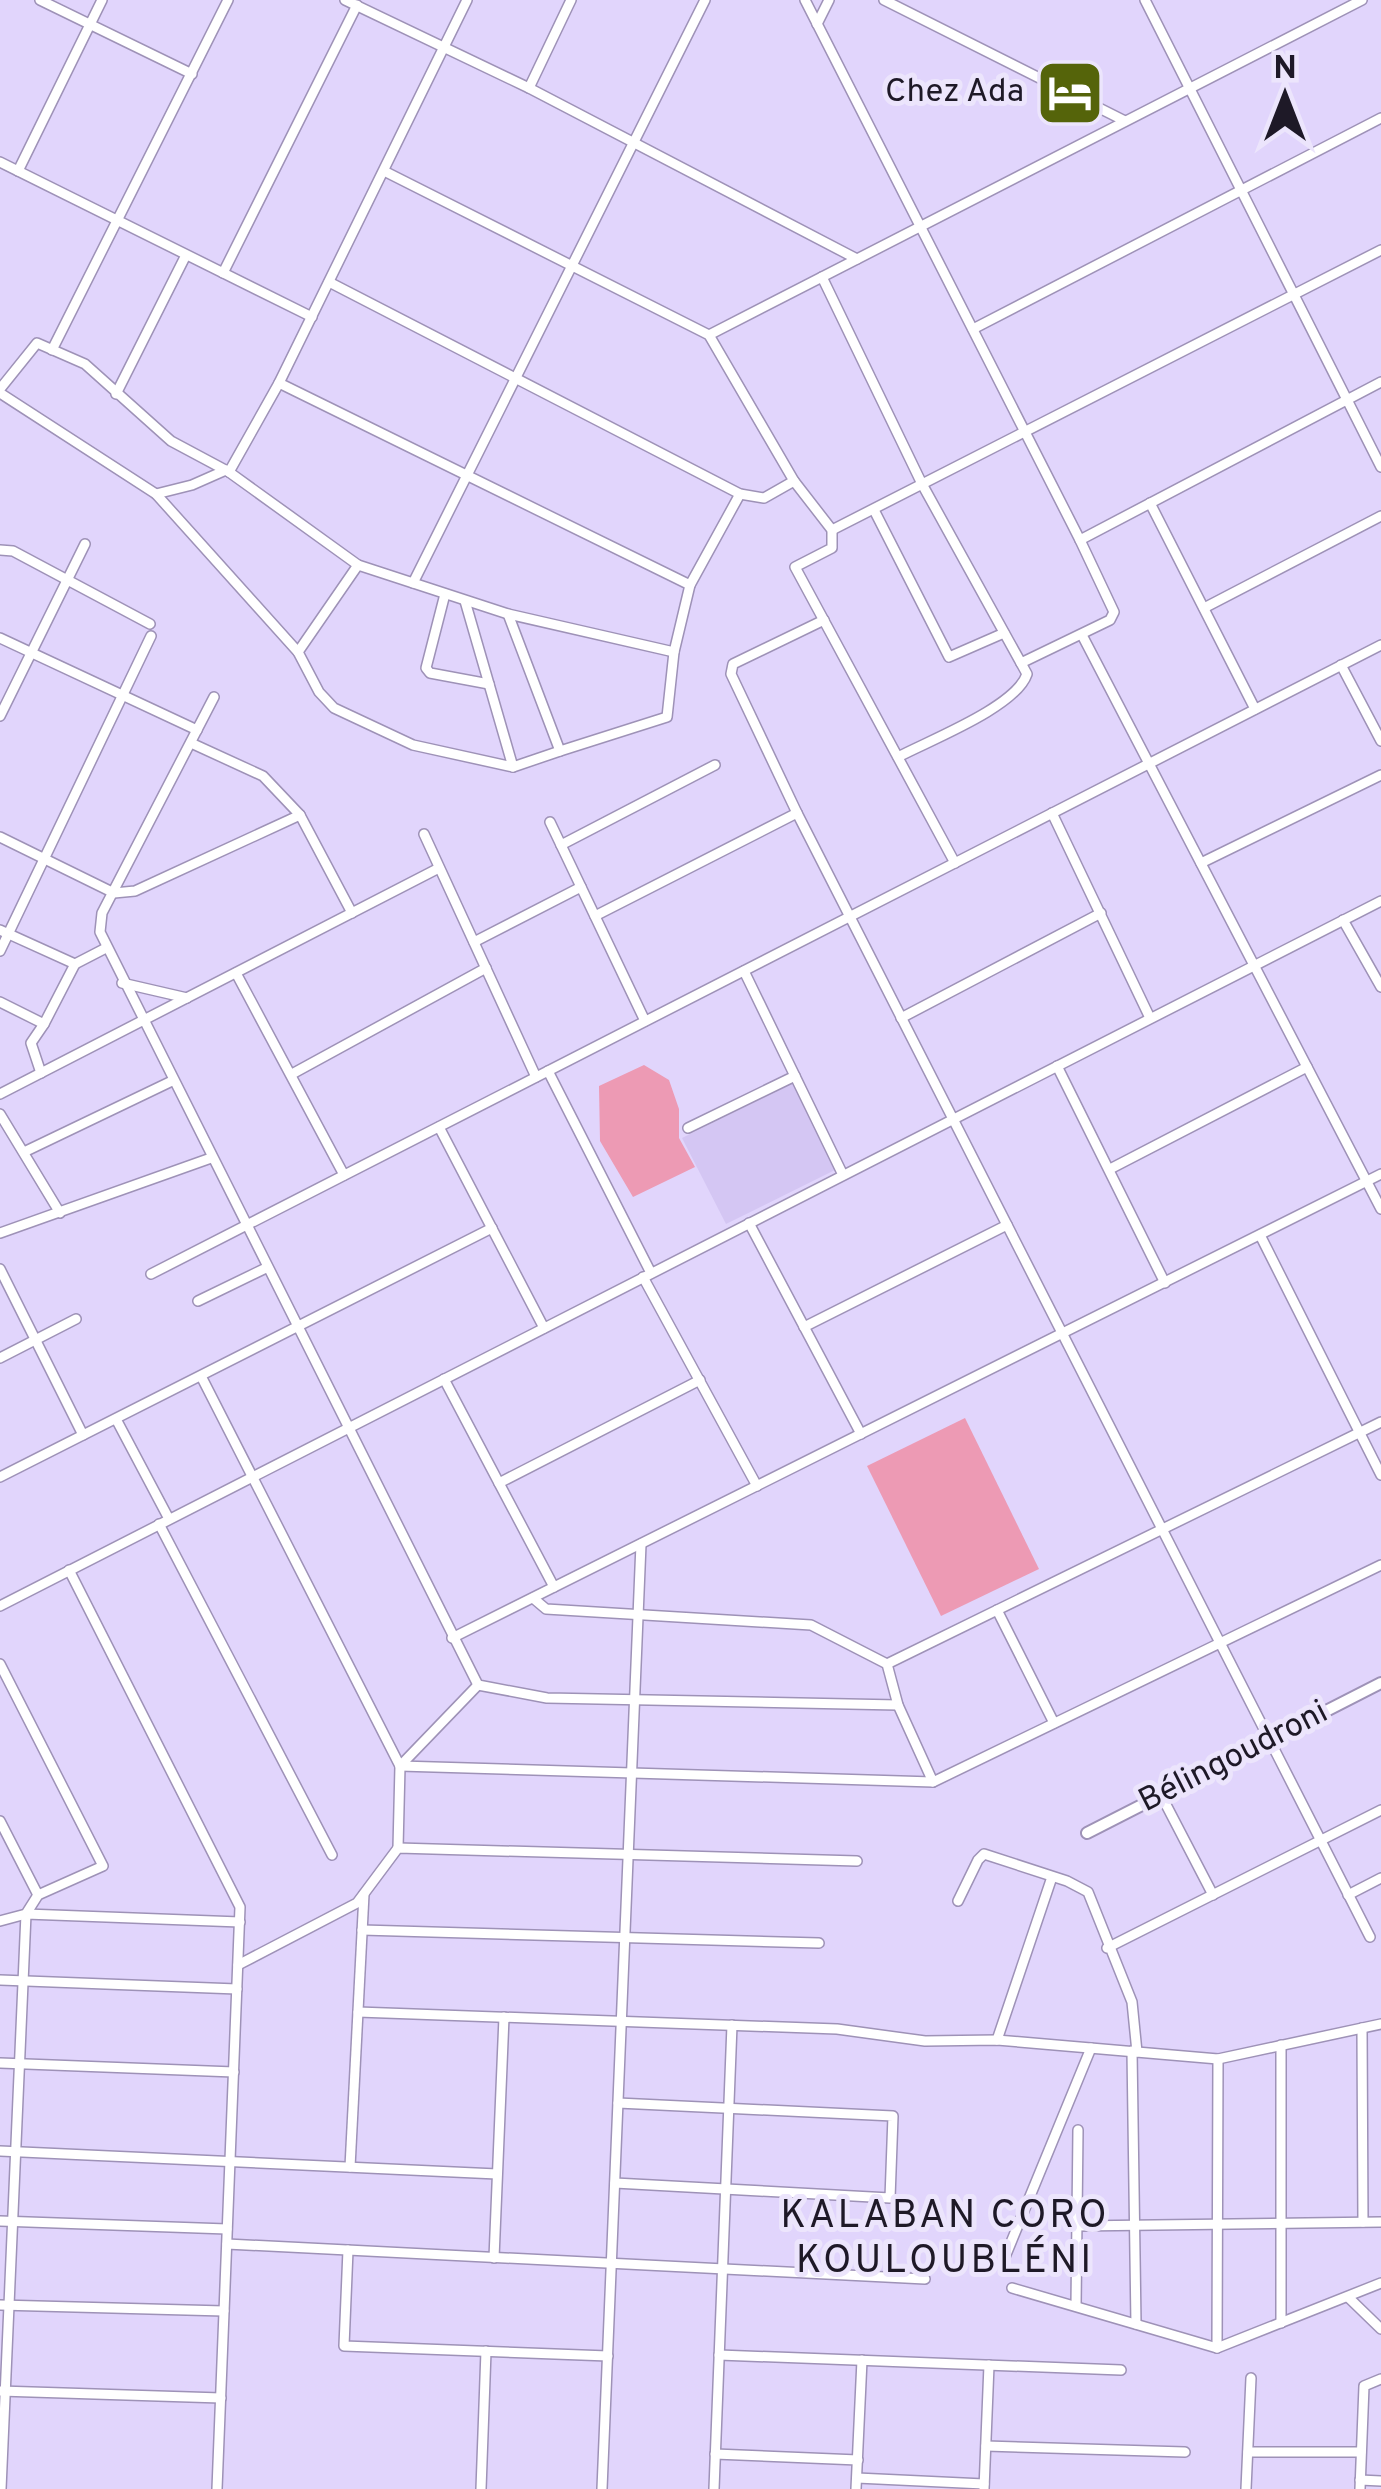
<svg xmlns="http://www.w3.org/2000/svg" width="1381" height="2489" viewBox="0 0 1381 2489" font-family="Overpass,sans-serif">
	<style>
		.built { fill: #d4c6f3 }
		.green { fill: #ed9ab4 }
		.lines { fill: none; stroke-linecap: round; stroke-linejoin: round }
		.minor-casing { stroke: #9e92b7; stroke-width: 12 }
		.tertiary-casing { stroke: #9e92b7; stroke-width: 14 }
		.minor { stroke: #fff; stroke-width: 9 }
		.tertiary { stroke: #fff; stroke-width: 10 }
		.labels { text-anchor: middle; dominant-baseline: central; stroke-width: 10; stroke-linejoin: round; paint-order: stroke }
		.poi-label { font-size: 33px; fill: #1e1927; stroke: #ece5fc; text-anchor: end }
		.street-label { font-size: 33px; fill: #1e1927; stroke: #ece5fc }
		.quarter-label { font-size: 39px; letter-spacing: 3px; fill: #1e1927; stroke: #ece5fc }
	</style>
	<rect width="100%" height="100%" fill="#e1d5fc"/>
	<polygon class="built" points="793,1083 837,1169 726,1224 682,1138"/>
	<g class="green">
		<polygon points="644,1065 669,1080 679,1109 679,1138 695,1167 633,1197 600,1141 599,1086"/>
		<polygon points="965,1418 1039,1569 941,1616 867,1466"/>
	</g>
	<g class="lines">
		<g class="minor-casing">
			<g id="minor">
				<polyline points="40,0 192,74"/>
				<polyline points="345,0 529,88 857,259"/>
				<polyline points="805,0 1080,540 1114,612 1110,620 1021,663 922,484 822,277"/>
				<polyline points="884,0 1125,121"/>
				<polyline points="1145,0 1381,467"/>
				<polyline points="817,24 829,0"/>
				<polyline points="529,88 571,0"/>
				<polyline points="0,162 312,317"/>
				<polyline points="18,171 102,0"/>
				<polyline points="384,171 709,335 794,481 832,530 832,548 795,567 955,863"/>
				<polyline points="223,273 357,5"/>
				<polyline points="329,282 740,494 764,498 794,481"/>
				<polyline points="973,329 1381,118"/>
				<polyline points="709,335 1362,0"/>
				<polyline points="52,350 228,0"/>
				<polyline points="279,383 690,585"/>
				<polyline points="0,389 37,343 85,364 171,441 229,472 358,565 508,614 674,652"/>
				<polyline points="0,393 156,494 298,652 319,692 334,708 413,745 513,767 560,751"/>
				<polyline points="116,394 186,255"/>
				<polyline points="229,472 279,383 467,0"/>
				<polyline points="156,494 192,485 226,470"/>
				<polyline points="1150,503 1255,709"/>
				<polyline points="874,510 949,657 1004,633"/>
				<polyline points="832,530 1381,250"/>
				<polyline points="1080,540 1381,382"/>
				<polyline points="0,550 13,551 150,624"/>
				<polyline points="413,583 705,0"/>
				<polyline points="445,594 426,668 430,673 489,684"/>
				<polyline points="465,601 513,767"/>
				<polyline points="1204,608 1381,516"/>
				<polyline points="508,614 560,751 667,717 674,652 690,585 740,494"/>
				<polyline points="824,620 733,664 731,674 797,813 1370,1937"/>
				<polyline points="1082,635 1381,1209"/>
				<polyline points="0,638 197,730"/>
				<polyline points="298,652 358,565"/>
				<polyline points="1341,665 1381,741"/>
				<polyline points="214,697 102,913 100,932 478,1685 547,1698 898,1705"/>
				<polyline points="0,716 85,544"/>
				<polyline points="191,743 263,776 300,815 352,913"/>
				<path d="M 898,757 C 930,740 1016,707 1027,674 L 1021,663"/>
				<polyline points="1052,813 1150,1018"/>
				<polyline points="550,822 645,1021"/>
				<polyline points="424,834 536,1077"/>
				<polyline points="0,837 114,893 135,891 300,815"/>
				<polyline points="561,845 715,765"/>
				<polyline points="1201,863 1381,775"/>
				<polyline points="595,916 797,813"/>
				<polyline points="1343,920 1381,987"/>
				<polyline points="0,930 75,964 106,948"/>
				<polyline points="474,942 581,887"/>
				<polyline points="0,951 151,636"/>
				<polyline points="744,971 843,1175"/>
				<polyline points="236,973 344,1175"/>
				<polyline points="122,983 187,998"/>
				<polyline points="0,1002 44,1024 31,1043 41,1073"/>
				<polyline points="901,1018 1101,913"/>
				<polyline points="44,1024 75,964"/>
				<polyline points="1057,1066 1165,1283"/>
				<polyline points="548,1071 651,1273"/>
				<polyline points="292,1074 486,968"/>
				<polyline points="0,1094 439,868"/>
				<polyline points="0,1114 60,1213"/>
				<polyline points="439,1127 544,1328"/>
				<polyline points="688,1128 795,1076"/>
				<polyline points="24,1152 172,1081"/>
				<polyline points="1110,1169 1307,1067"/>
				<polyline points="749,1223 861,1434"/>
				<polyline points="0,1233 211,1158"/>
				<polyline points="1260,1235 1381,1475"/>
				<polyline points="0,1269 83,1435"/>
				<polyline points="151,1274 1381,645"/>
				<polyline points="643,1277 757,1486"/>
				<polyline points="198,1301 266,1268"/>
				<polyline points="804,1327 1007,1225"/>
				<polyline points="0,1358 76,1319"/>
				<polyline points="201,1376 400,1766 398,1848"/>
				<polyline points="444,1379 554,1587"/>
				<polyline points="116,1419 169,1519"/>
				<polyline points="0,1477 492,1228"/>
				<polyline points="499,1483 700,1380"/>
				<polyline points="159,1524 332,1855"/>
				<polyline points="69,1570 240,1907 217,2489"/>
				<polyline points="533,1598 546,1609 811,1625 887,1664 898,1705 933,1782"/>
				<polyline points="0,1606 1381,901"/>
				<polyline points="997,1610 1054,1723"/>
				<polyline points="452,1638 1381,1174"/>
				<polyline points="0,1664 103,1866 38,1895 26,1914 0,1921"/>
				<polyline points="887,1664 1381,1422"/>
				<polyline points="400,1766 933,1782 1381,1565"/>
				<polyline points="400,1766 478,1685"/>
				<polyline points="1161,1795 1213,1895"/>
				<polyline points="0,1821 38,1895"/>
				<polyline points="1348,1895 1381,1878"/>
				<polyline points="958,1901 978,1860 984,1854 1067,1881 1088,1892 1132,2002 1137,2052"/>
				<polyline points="362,1930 819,1943"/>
				<polyline points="1107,1948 1381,1810"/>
				<polyline points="238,1965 357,1903 398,1848 857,1861"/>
				<polyline points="0,1980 237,1989"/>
				<polyline points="358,2012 837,2029 925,2041 997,2040 1218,2059 1381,2024"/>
				<polyline points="1362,2028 1363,2222"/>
				<polyline points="997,2040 1052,1877"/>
				<polyline points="1281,2045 1281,2323"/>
				<polyline points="1132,2051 1136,2324"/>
				<polyline points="0,2063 234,2072"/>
				<polyline points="0,2151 497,2174"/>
				<polyline points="350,2167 364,1894"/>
				<polyline points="615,2183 890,2198 893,2116 618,2103"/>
				<polyline points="0,2221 227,2229"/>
				<polyline points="1077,2226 1381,2222"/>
				<polyline points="227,2244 925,2279"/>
				<polyline points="348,2250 344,2346 608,2356"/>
				<polyline points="1005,2257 1091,2048"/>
				<polyline points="494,2258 504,2017"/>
				<polyline points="1012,2288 1217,2348 1381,2283"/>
				<polyline points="1348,2297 1381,2329"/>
				<polyline points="0,2305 224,2311"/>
				<polyline points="1076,2306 1078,2130"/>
				<polyline points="1217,2348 1218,2059"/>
				<polyline points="719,2355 1121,2370"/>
				<polyline points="0,2391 221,2398"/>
				<polyline points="986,2446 1185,2452"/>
				<polyline points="1248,2452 1361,2452"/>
				<polyline points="715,2454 858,2460"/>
				<polyline points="857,2478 984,2484"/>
				<polyline points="1360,2480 1381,2481"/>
				<polyline points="1,2489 26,1914 240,1922"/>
				<polyline points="481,2489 486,2351"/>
				<polyline points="602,2489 641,1544"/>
				<polyline points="714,2489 732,2025"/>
				<polyline points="856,2489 862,2360"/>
				<polyline points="984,2489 989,2365"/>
				<polyline points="1246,2489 1251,2378"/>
				<polyline points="1360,2489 1364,2386 1381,2379"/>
			</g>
		</g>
		<g class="tertiary-casing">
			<polyline id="tertiary" points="1087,1833 1381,1683"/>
		</g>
		<use href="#minor" class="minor"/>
		<use href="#tertiary" class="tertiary"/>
	</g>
	<defs>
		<g id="hotel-square" transform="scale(3.45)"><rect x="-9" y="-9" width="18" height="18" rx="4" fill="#55640a" stroke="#ece5fc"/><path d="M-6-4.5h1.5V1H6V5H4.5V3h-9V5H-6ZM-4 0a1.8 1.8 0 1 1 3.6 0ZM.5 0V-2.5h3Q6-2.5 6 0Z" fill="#fff"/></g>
	</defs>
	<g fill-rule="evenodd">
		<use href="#hotel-square" x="1070" y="93"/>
	</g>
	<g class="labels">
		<g class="poi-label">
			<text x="1024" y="93">Chez Ada</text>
		</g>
		<g class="street-label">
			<text transform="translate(1234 1758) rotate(-27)">Bélingoudroni</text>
		</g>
		<g class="quarter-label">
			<text x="945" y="2217">KALABAN CORO<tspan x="945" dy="45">KOULOUBLÉNI</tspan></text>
		</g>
	</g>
	<g transform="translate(1285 96)" stroke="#ece5fc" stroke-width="9" paint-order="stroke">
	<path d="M0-9L21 45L0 30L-21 45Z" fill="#1e1927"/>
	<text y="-18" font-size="33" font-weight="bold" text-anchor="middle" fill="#1e1927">N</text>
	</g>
</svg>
